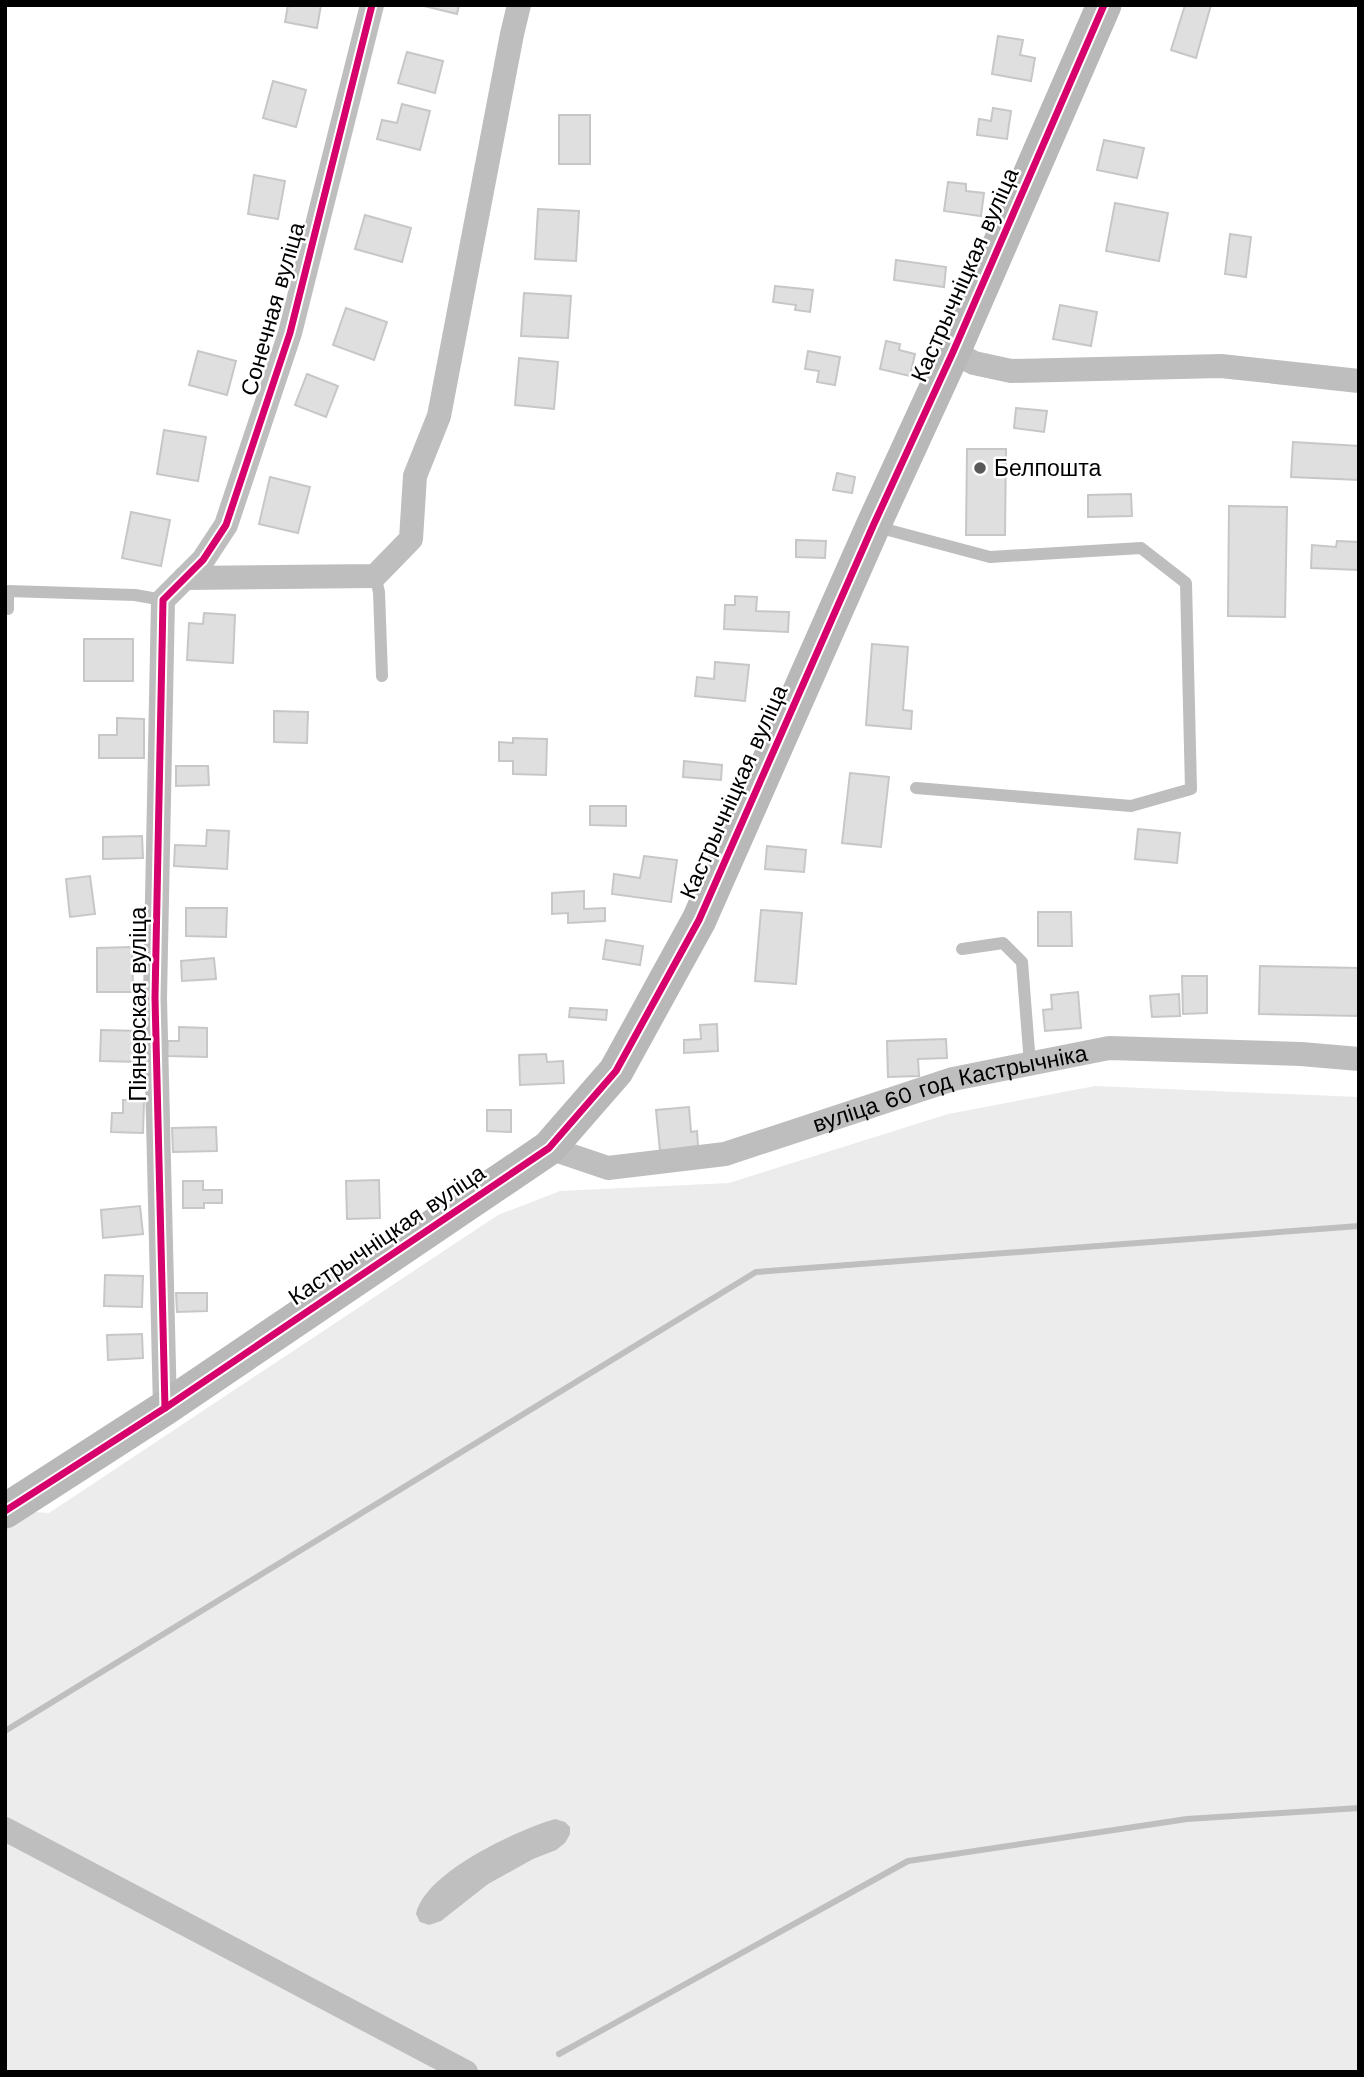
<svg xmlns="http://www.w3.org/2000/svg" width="1364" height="2077" viewBox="0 0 1364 2077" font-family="'Work Sans',sans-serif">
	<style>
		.green { fill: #ececec }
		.water { fill: #bfbfbf }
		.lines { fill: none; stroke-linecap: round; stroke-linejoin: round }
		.stream { stroke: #bfbfbf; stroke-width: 6 }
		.building { fill: #dfdfdf; stroke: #c7c7c7; stroke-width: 2 }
		.lane { stroke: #bebebe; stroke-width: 12 }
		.street { stroke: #bebebe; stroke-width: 24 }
		.secondary { stroke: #b8b8b8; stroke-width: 35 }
		.cycleway-casing { stroke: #fff; stroke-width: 11 }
		.cycleway { stroke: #d6006c; stroke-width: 7 }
		.poi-dot { fill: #595959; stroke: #fff; stroke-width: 2.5 }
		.labels { text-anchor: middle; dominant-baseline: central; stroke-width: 5; stroke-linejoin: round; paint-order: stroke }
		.street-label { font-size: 23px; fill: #000; stroke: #fff }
		.poi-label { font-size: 23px; fill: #000; stroke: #fff; text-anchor: start }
	</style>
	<rect width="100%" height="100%" fill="#fff"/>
	<polygon class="green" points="1095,1086 1359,1097 1359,2072 5,2072 5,1510 49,1513 498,1215 560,1191 729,1183 948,1114"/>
	<path class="water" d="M 555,1819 L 565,1822 L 570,1827 L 570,1834 L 565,1843 L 556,1850 L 533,1859 L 488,1884 L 441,1921 L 429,1925 L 420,1922 L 416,1914 C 424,1873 517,1830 555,1819 Z"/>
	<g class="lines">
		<g class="stream">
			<polyline points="5,1731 756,1272 1359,1226"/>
			<polyline points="559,2054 908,1861 1187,1819 1359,1808"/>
		</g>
	</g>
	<g class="building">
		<polygon points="288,5 321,5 317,28 285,22"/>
		<polygon points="420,5 459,5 457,14"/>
		<polygon points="1185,5 1211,5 1196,58 1171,50"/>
		<polygon points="998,36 1023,40 1020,55 1035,58 1031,81 992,74"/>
		<polygon points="407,52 443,61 435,93 398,83"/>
		<polygon points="273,81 306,90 296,127 263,118"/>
		<polygon points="402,104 430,111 420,150 377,139 382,120 397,123"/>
		<polygon points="993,108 1011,111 1007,139 977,135 979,119 991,121"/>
		<rect x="559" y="115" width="31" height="49"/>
		<polygon points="1104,140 1144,148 1137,178 1097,170"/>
		<polygon points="254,175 285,181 278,219 248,214"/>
		<polygon points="948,182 966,184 966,191 984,193 981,216 944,211"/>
		<polygon points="1115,203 1168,213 1159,261 1106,251"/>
		<polygon points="538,209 579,211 576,261 535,259"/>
		<polygon points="365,215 411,228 402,262 355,249"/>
		<polygon points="1230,234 1251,237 1246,277 1225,274"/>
		<polygon points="896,260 946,267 944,287 894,280"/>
		<polygon points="775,286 813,290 810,312 795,310 796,305 773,302"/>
		<polygon points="524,293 571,296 568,338 521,336"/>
		<polygon points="1060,305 1097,312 1091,346 1053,339"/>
		<polygon points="346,308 387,322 374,360 333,345"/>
		<polygon points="886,341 900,344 899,350 915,354 910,376 880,369"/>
		<polygon points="198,351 236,361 227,395 189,385"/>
		<polygon points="808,351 840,357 835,385 817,382 819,371 805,369"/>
		<polygon points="519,358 558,362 554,409 515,405"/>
		<polygon points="307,374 338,386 326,417 295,405"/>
		<polygon points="1016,408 1047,411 1044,432 1014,428"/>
		<polygon points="164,430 206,437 198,481 157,474"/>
		<polygon points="1293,442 1359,446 1359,480 1291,477"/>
		<polygon points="967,449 1006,449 1005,535 966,535"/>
		<polygon points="837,473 855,477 852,493 833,490"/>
		<polygon points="270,477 310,487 298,533 259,524"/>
		<polygon points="1131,494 1132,516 1088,517 1088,495"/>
		<polygon points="1229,506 1287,507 1285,617 1228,616"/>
		<polygon points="131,512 170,520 161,566 122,558"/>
		<polygon points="796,540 826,541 825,558 796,557"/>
		<polygon points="1337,541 1359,542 1359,570 1311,568 1312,545 1336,547"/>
		<polygon points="735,596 757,597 756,611 789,612 788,632 724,629 725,605 735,605"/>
		<polygon points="204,613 235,615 233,663 187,660 189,623 203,624"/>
		<rect x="84" y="639" width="49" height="42"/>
		<polygon points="872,644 908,647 903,710 912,711 911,729 866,725"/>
		<polygon points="715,662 749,665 745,701 695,696 697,677 714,679"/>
		<polygon points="274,711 308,712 307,743 274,742"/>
		<polygon points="117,718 144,719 144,758 99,758 99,735 117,735"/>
		<polygon points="513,738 547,739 546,775 513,774 513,761 499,761 499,742 513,743"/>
		<polygon points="684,761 722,765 721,780 683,777"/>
		<polygon points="176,766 208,766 209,785 176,786"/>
		<polygon points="850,773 889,777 881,847 842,843"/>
		<polygon points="590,806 626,806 626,826 590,825"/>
		<polygon points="1138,829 1180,833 1177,863 1135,859"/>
		<polygon points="207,830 229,831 227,869 174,866 175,845 206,846"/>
		<polygon points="142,836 143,858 103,859 103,837"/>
		<polygon points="767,846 806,850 804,872 765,869"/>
		<polygon points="644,856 677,860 671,902 612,894 614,874 640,878"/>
		<polygon points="90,876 95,914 70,917 66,879"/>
		<polygon points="584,891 584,909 605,908 605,921 568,923 568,913 552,914 552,893"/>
		<polygon points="186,908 227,908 226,937 186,936"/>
		<polygon points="761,910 802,913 796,984 755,981"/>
		<polygon points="1038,912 1071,912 1072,946 1038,946"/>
		<polygon points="606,940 643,946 640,965 603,959"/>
		<polygon points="132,947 133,992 97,992 97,948"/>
		<polygon points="214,958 216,979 182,981 181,961"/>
		<polygon points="1260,966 1359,968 1359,1016 1259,1014"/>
		<polygon points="1182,976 1207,976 1207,1013 1183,1014"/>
		<polygon points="1078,992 1081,1028 1045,1031 1043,1010 1052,1009 1051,995"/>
		<polygon points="1179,994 1180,1016 1152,1017 1150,996"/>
		<polygon points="570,1008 607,1010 606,1020 569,1017"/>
		<polygon points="717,1024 718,1051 684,1053 684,1040 701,1039 700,1025"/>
		<polygon points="179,1027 207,1028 207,1057 167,1056 168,1041 179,1041"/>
		<polygon points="101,1030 140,1031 140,1062 100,1061"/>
		<polygon points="946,1039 947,1058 918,1059 919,1076 888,1077 887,1041"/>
		<polygon points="546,1054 547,1062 563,1061 564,1083 520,1085 519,1055"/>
		<polygon points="123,1100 144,1101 143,1133 111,1132 112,1113 123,1113"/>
		<polygon points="689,1107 691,1132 697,1131 698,1146 660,1151 656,1110"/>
		<polygon points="487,1110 511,1110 511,1132 487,1131"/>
		<polygon points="216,1127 217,1151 173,1152 172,1128"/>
		<polygon points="379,1180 380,1218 347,1219 346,1181"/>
		<polygon points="183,1181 203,1181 203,1190 222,1190 222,1203 204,1203 204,1208 183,1208"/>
		<polygon points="140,1206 143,1234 103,1238 101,1210"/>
		<polygon points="105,1275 143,1276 142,1307 104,1306"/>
		<polygon points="176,1293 207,1293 207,1311 177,1312"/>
		<polygon points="142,1334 143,1358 108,1360 107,1335"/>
	</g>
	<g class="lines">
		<g class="lane">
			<polyline points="877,527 990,557 1141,548 1186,583 1191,789 1131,806 916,788"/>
			<polyline points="375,576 379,592 382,676"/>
			<polyline points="8,609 8,591 135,595 163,600"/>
			<polyline points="962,949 1003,943 1022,962 1030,1064"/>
		</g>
		<g class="street">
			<polyline points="953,352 974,363 1011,371 1221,366 1359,381"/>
			<polyline points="185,578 375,576 411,539 415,476 439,416 512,34 519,5"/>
			<path id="s1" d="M 549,1148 L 608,1168 L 725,1154 L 953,1079 L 1109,1048 L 1301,1054 L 1359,1059"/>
			<polyline points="165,1408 155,998 163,600 203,560 226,525 290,333 372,5"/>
			<polyline points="5,1829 466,2072"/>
		</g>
		<polyline class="secondary" points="5,1511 165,1408 549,1148 616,1071 699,920 873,526 953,352 1104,5"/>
		<g class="cycleway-casing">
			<g id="cycleway">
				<polyline points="165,1408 155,998 163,600 203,560 226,525 290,333 372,5"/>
				<polyline points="5,1511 165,1408 549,1148 616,1071 699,920 873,526 953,352 1104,5"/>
			</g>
		</g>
		<use href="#cycleway" class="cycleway"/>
	</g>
	<circle class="poi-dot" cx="980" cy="468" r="7"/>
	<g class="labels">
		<g class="street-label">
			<text transform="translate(965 275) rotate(-66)">Кастрычніцкая вуліца</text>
			<text transform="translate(273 309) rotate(-74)">Сонечная вуліца</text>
			<text transform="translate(734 792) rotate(-66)">Кастрычніцкая вуліца</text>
			<text transform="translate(138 1004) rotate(-90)">Піянерская вуліца</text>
			<text stroke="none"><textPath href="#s1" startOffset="415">вуліца 60 год Кастрычніка</textPath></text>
			<text transform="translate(387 1235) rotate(-34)">Кастрычніцкая вуліца</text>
		</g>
		<g class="poi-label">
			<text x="994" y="468">Белпошта</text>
		</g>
	</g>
	<rect width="1364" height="2077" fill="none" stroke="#000000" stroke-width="14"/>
</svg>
